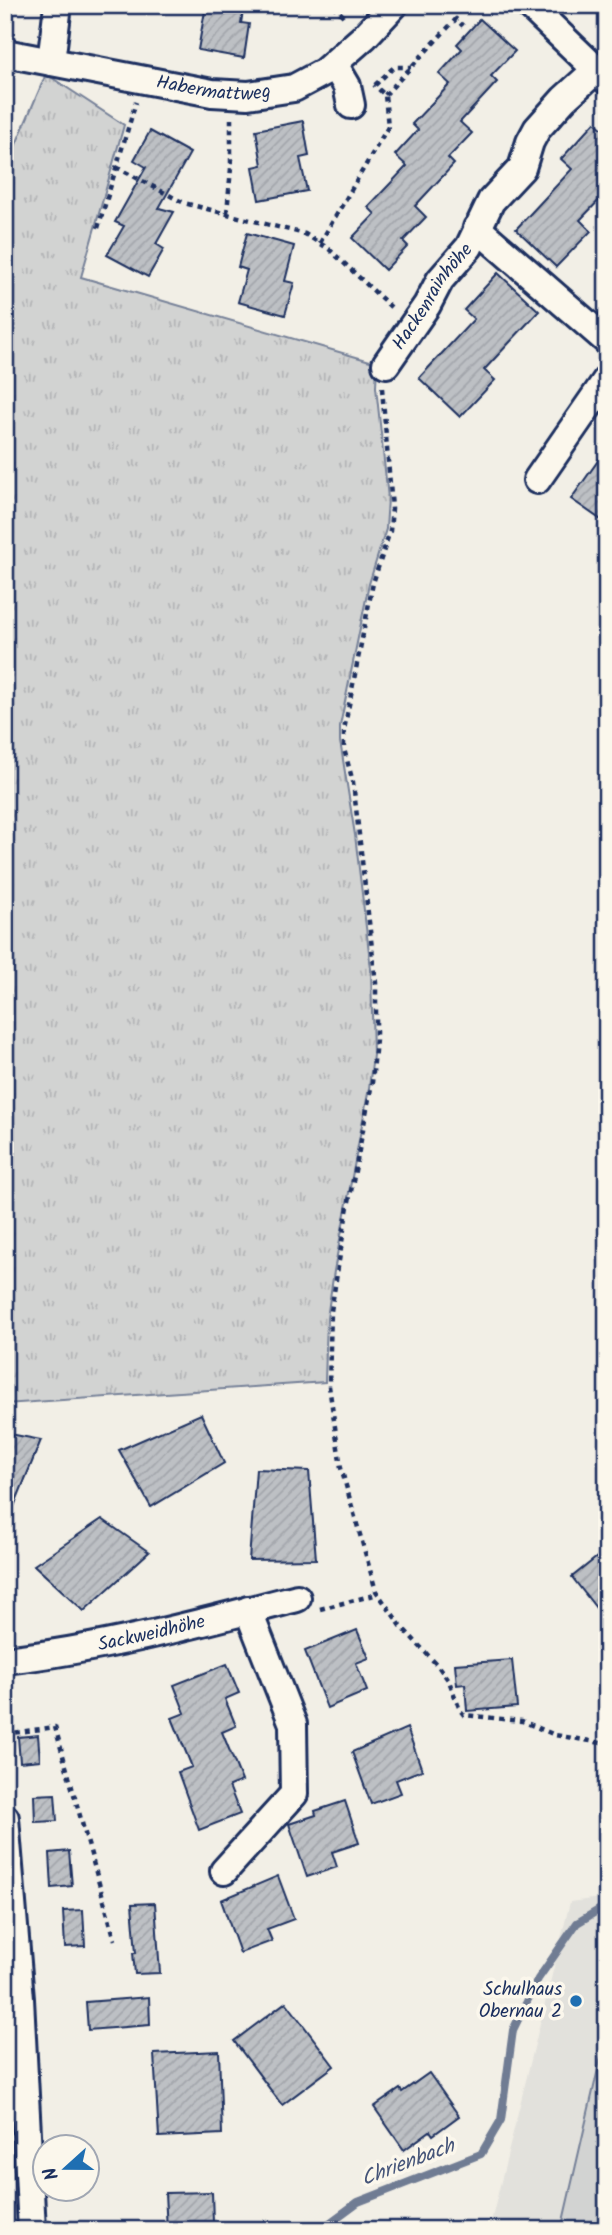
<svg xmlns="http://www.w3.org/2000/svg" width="612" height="2235" viewBox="0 0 612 2235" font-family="Kalam,sans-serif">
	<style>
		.built { fill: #e2e1dc }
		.grass { fill: url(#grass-tufts); stroke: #768198; stroke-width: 2 }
		.pitch { fill: #d2d3d2; stroke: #768198; stroke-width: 2 }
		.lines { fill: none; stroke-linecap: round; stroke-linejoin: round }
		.stream { stroke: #707b93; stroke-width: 8 }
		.building { fill: url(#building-hatch); stroke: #1b2f5e; stroke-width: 2 }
		.minor-casing { stroke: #1b2f5e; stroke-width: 32 }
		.path { stroke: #1b2f5e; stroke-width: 4.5; stroke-dasharray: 5 5; stroke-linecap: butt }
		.minor { stroke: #fbf7ec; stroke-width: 26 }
		.poi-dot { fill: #1f6fb2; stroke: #fbf7ec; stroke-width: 2.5 }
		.labels { text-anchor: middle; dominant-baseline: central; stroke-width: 7; stroke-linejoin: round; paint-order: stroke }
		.street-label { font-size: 19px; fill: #1b2f5e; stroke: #fbf7ec }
		.poi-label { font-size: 19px; fill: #1b2f5e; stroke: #fbf7ec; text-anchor: end }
		.water-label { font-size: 21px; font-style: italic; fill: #465579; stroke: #fbf7ec }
	</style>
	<defs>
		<pattern id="grass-tufts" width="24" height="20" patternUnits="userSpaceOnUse" patternTransform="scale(1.75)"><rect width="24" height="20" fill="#d2d3d2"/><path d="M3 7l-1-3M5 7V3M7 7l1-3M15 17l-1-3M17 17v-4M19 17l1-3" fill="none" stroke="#b4b5b7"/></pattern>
		<pattern id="building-hatch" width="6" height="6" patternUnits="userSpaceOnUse" patternTransform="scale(1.75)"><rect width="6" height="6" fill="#bdc0c4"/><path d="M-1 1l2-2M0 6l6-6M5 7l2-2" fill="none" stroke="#a2a5ab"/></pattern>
	</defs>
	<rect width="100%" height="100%" fill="#f2efe6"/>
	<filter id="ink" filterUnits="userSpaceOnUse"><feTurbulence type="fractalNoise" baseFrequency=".0143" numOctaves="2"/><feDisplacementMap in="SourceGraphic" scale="14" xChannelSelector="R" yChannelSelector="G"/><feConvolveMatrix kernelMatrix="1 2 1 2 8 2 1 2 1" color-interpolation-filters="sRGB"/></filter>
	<g filter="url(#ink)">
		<polygon class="built" points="607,1897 607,2230 489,2230 570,1902"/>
		<polygon class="grass" points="46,74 124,125 81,277 377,363 376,387 388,498 386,529 369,584 340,726 340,741 355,835 371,969 373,1055 369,1088 334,1271 327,1318 325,1382 5,1404 5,170"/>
		<polygon class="pitch" points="607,2030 607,2230 561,2230"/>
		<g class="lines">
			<polyline class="stream" points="320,2230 358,2202 481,2154 501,2120 513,2030 538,1979 577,1923 607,1905"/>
		</g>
		<g class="building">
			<polygon points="206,5 244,5 241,23 249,24 244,58 198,50"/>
			<polygon points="480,19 515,51 491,76 497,82 460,122 472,133 448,158 454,164 415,206 426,217 403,241 408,246 385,270 352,238 375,214 368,207 407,166 395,155 418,130 412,124 450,84 439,74 462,49 457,44"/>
			<polygon points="303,121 309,156 300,158 307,191 259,200 253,167 262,165 256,130"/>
			<polygon points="595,122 607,133 607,192 580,220 591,231 556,267 516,229 572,169 561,159"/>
			<polygon points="150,131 190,153 159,208 174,212 156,244 164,249 148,277 107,255 124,226 115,222 146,167 134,160"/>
			<polygon points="247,233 294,246 285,281 294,283 285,315 238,302 247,270 238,267"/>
			<polygon points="498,273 539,311 484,370 495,380 460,417 419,378 474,319 464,310"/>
			<polygon points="607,448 607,524 571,499"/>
			<polygon points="201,1414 224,1463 151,1507 119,1450"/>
			<polygon points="5,1433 41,1440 6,1526 5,1526"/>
			<polygon points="256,1469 309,1471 316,1559 249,1560"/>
			<polygon points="102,1519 149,1552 84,1611 34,1565"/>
			<polygon points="607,1549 607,1622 572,1577"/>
			<polygon points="357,1630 369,1658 356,1663 367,1691 327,1708 305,1651"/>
			<polygon points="512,1660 517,1707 467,1711 465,1684 457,1685 455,1664"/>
			<polygon points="227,1664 239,1693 225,1699 236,1726 222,1732 242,1781 229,1786 240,1814 199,1830 178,1772 192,1767 172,1718 185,1713 174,1685"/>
			<polygon points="407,1728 422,1770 396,1780 401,1793 371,1804 352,1752"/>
			<polygon points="38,1735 40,1760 20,1762 18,1737"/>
			<polygon points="55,1794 57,1821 35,1822 34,1795"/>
			<polygon points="345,1801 359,1843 332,1852 337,1867 307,1877 289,1824 316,1815 315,1811"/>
			<polygon points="69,1851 72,1886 52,1888 50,1853"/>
			<polygon points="278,1876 294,1919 267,1929 272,1941 240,1953 221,1900"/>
			<polygon points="155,1903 160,1973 135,1974 133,1953 136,1953 132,1904"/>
			<polygon points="83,1910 85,1946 65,1947 63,1911"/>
			<polygon points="149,1997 150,2025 88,2030 86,2002"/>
			<polygon points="286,2002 334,2066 282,2105 234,2041"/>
			<polygon points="219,2051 222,2134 159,2137 154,2054"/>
			<polygon points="429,2073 459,2116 433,2135 430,2131 404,2150 374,2107 400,2089 402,2092"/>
			<polygon points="212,2192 213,2223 206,2223 207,2230 167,2230 165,2193"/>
		</g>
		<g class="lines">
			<g class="minor-casing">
				<g id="minor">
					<polyline points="529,5 607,80"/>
					<path id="s1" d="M 5,53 L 212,93 L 248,95 L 294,88 L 324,72 L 364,37 L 394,5"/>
					<polyline points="51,62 58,5"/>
					<polyline points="334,64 347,86 351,105"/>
					<polyline points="477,228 607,341"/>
					<path id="s2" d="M 386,364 L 427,305 L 440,280 L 469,247 L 491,201 L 522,168 L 530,142 L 537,129 L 564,99 L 596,70"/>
					<polyline points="537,480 607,379"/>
					<path id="s3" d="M 5,1660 C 104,1649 201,1623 297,1598"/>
					<polyline points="5,1818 20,1999 32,2230"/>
					<polyline points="224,1871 294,1794 293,1724 248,1610"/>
				</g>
			</g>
			<g class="path">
				<polyline points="333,5 346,19"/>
				<polyline points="375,85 394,67 411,67"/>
				<polyline points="385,95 456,19 463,26"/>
				<polyline points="116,167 184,203 305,234 329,249 394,310"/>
				<polyline points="227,213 231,168 231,119"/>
				<polyline points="98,228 136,102"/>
				<polyline points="320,243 388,127 385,95 374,85"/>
				<polyline points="382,388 392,508 390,531 373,583 344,730 344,749 353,782 376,983 376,1040 372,1083 346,1217 331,1311 329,1386 341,1468 376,1591 401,1626 438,1666 449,1681 460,1710 464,1715 522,1721 555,1735 607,1744"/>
				<polyline points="320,1609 378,1594"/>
				<polyline points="5,1734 55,1727 115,1940"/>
			</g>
			<use href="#minor" class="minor"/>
		</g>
	</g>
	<circle class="poi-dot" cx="576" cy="2001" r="7"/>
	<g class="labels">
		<g class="street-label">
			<text stroke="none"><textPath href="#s1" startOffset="212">Habermattweg</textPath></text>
			<text stroke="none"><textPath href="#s2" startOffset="82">Hackenrainhöhe</textPath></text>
			<text stroke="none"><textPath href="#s3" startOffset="149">Sackweidhöhe</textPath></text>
		</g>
		<g class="poi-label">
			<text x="562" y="1990">Schulhaus<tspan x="562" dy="22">Obernau 2</tspan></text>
		</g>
		<g class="water-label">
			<text transform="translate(408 2163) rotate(-21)">Chrienbach</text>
		</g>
	</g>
	<rect width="612" height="2235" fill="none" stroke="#fbf7ec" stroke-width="28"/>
	<rect x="14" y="14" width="584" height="2207" fill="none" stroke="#1b2f5e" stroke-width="2.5" filter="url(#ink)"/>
	<g transform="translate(66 2168) rotate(249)"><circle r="33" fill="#fbf7ec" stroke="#a1a7b3" stroke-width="2"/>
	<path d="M0-5L12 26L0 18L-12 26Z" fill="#1f6fb2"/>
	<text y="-10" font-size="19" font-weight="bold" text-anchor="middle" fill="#1b2f5e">N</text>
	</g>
</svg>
